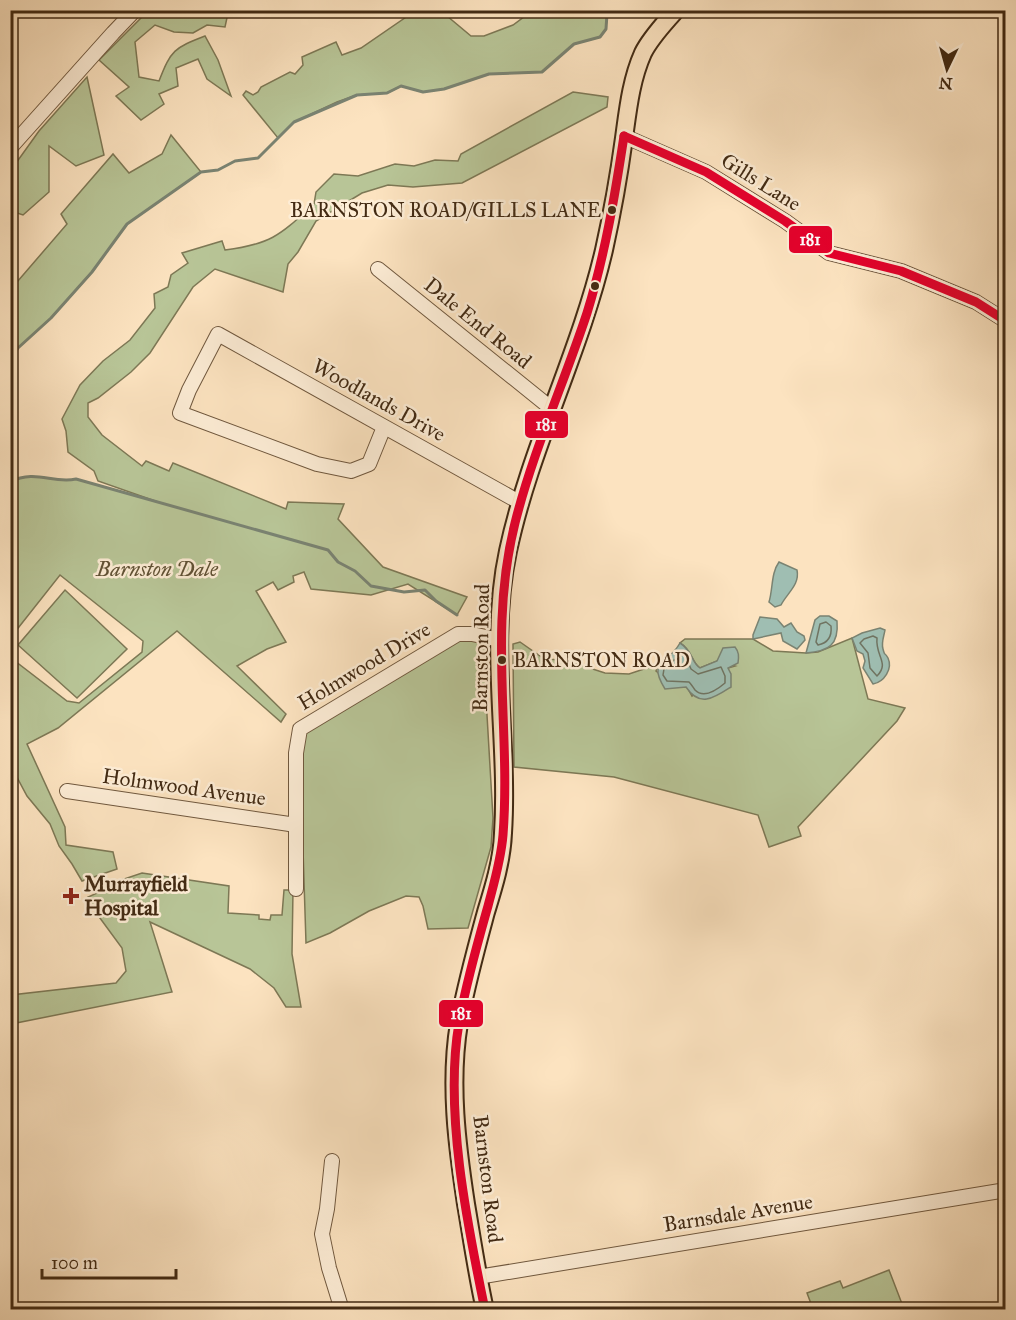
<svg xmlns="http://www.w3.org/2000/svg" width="1016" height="1320" viewBox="0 0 1016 1320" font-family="'IM FELL Great Primer',serif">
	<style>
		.green { fill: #b8c597; stroke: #7d7855; stroke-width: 1.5 }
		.water { fill: #9fbeb2; stroke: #7a8372; stroke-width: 1.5 }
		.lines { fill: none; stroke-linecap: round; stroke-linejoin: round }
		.shore { stroke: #707462; stroke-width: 1.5 }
		.stream { stroke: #7a8372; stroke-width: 3 }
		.minor-casing { stroke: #70583e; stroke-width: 16 }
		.major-casing { stroke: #422a13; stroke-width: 20 }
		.minor { stroke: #fdedd6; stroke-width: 14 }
		.major { stroke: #fce3c0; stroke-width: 16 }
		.bus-1-casing { stroke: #fdedd6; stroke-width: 14 }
		.bus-1 { stroke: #e4002b; stroke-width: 9 }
		.bus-dot { fill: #422a13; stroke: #fdedd6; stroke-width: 2 }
		.poi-dot { fill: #8f2418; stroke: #fdedd6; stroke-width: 2 }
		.labels { text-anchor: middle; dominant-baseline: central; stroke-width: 5; stroke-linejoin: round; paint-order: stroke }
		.bus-label { font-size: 20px; fill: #422a13; stroke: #fdedd6; text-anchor: end }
		.street-label { font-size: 21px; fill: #422a13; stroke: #fdedd6 }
		.park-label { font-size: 21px; font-style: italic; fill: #605134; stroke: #fdedd6 }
		.poi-label { font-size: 21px; font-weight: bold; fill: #422a13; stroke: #fdedd6; text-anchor: start }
		.line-badge { stroke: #fdedd6; stroke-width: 2 }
		.badge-label { font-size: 16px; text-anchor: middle; font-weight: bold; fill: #fff }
	</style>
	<rect width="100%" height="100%" fill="#fce3c0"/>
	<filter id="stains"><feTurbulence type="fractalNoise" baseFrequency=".00333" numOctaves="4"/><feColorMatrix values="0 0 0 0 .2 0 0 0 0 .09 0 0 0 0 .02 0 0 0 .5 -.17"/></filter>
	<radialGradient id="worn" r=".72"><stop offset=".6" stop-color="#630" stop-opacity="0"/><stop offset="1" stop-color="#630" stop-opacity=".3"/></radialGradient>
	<g class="green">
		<path d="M 225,11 L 228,13 L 225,27 L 207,25 L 193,33 L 174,32 L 155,25 L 135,42 L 139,77 L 159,81 C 171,50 174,48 205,36 L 218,60 L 231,96 L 207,79 L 198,59 L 176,68 L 178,86 L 159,94 L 164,104 L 141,120 L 116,96 L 129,87 L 99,60 L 148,11 Z"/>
		<polygon points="415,11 441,11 471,36 484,36 513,25 532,11 609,11 607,14 606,29 600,37 574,44 542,72 489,74 444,89 423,92 401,86 387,93 357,95 337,102 294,122 278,138 243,95 246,91 253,95 258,92 261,87 290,72 295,74 303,65 302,57 336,42 342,55 361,48"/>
		<polygon points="87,77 104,155 76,166 49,146 49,192 23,215 11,211 11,170 39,131"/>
		<path d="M 573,92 L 608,97 L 607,107 L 462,183 L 413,187 L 388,185 L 362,193 L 316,221 L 298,252 L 288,264 L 283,292 L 215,269 L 193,287 L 150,353 L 131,372 L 98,398 L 88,403 L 88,417 L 102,435 L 142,466 L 146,461 L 169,471 L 173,463 L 286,509 L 288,502 L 344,504 L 338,519 L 383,567 L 467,597 L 457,615 L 408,584 L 371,595 L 311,589 L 304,572 L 293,576 L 294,582 L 278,590 L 273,582 L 256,591 L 286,642 L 267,649 L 237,666 L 286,714 L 281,722 L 177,631 L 58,728 L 27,744 L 65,827 L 66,845 L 113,852 L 117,869 L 82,881 L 72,864 L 59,846 L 50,824 L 27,796 L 11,766 L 11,658 L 67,701 L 79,703 L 142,652 L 143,641 L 60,575 L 11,637 L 11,482 C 36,469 52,484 76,479 L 158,502 L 98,481 L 94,471 L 68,452 L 66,431 L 62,419 L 80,385 L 103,361 L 130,340 L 155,308 L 154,294 L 168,287 L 171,275 L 188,263 L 182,253 L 222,241 L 225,250 C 272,244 280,235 314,204 L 316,192 L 334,174 L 358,176 L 395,164 L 414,166 L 435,160 L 458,161 L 461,154 Z"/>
		<polygon points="171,135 201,172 127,224 92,272 51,318 18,348 11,359 11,289 67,224 61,214 113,154 129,173 162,154"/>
		<polygon points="65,590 127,649 77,698 18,645"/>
		<polygon points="455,637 472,639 482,644 488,653 487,715 493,818 491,847 468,928 428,929 423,906 419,897 406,896 369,911 330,933 306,943 301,787 304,734"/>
		<path d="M 852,638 L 868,699 L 905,708 L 897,721 L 798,827 L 801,836 L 769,847 L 758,815 L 614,777 L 514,767 L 513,644 L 520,642 L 543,658 L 571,662 L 605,673 L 629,674 L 659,664 L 656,671 L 676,687 L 687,687 L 692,696 L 728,668 L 735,666 L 717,661 L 700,668 C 691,662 693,651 680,643 L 685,639 L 753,639 L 773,651 L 806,653 L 818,652 Z"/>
		<polygon points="142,873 229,886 228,913 259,915 259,919 270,920 271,915 282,915 284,890 293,890 292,954 301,1007 286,1007 274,988 250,969 150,922 172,992 11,1024 11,995 116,983 126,971 122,948 97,914 88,897 113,886 115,882"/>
		<polygon points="889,1270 904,1309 813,1309 807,1293 840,1281 843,1288"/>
	</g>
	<g class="water">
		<path d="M 779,562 L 797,570 C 800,585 787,593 781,605 L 775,607 L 769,602 C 773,589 771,573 779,562 Z"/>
		<path d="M 820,616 L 829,616 L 837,621 C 839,645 829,651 806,653 L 815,620 Z"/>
		<polygon points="760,617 777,619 784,627 791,623 797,632 804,636 805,640 797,649 783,641 781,633 753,639 753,635"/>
		<path d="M 880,628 L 885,630 C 884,636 881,643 883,649 C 885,657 884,651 888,658 C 893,669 884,682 873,684 L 863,668 L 865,661 L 863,654 L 857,651 L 852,638 L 862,633 Z"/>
		<path d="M 680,643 C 693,651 691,662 700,668 L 717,661 L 723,648 L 735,647 C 739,652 739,656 738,663 L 728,668 L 731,674 L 731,687 C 714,698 700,708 686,687 L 665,689 C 647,660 667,666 680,643 Z"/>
	</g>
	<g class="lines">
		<g class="shore">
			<path d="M 826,622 L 831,626 C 832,636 828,643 818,645 L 816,642 L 820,624 Z"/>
			<path d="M 873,636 L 877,638 C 875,656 890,663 877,676 L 870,668 L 868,653 L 860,643 L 864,639 Z"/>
			<path d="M 681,654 L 685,655 L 691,669 L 698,674 L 721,667 L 725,676 L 725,683 C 718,689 704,699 695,690 C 693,687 691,684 689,682 L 667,681 L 663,675 L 664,669 Z"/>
		</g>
		<g class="stream">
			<polyline points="10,359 18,348 51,318 92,272 127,224 201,172 218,170 235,161 258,158 294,122 357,95 387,93 401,86 423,92 444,89 489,74 542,72 574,44 600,37 606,29 607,14 609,10"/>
			<path d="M 10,482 C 36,469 52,484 76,479 L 328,550 L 338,562 L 355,571 L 371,586 L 404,592 L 425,590 L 436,601 L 457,615"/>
		</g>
		<g class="minor-casing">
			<g id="minor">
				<polyline points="624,136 706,172 785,221 829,253 901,271 976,302 1006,321"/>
				<polyline points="10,148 113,33 135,10"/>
				<polyline points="378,269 552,409"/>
				<polyline points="384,427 369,464 351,471 317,464 180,413 189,390 218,334 521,503"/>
				<polyline points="67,791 296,825"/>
				<polyline points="296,889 296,753 300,729 458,634 472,634 500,640"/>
				<polyline points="332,1161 327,1209 322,1234 329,1268 342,1310"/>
				<polyline points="478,1277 1006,1190"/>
			</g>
		</g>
		<g class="major-casing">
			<path id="major" d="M 485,1310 C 477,1274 472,1239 466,1204 C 457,1145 449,1083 459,1023 C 466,985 476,949 486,912 C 494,886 502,860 503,833 C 509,740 488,644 508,551 C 530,448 580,353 604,250 C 612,214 619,175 624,138 C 628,109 631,80 643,53 C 651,37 664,24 676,10"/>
		</g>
		<use href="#minor" class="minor"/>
		<use href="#major" class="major"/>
		<g class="bus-1-casing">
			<g id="bus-1">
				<polyline points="624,136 706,172 785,221 829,253 901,271 976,302 1006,321"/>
				<path d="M 485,1310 C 467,1223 444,1110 459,1023 C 466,983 477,945 488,906 C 494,883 501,860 503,835 C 511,729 488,631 515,523 C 533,451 564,383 587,313 C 605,255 615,195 624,136"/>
			</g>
		</g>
		<use href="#bus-1" class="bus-1"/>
	</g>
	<g class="bus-dot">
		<circle cx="612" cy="210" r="5"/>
		<circle cx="595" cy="286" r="5"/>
		<circle cx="502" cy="660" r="5"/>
	</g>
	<path class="poi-dot" d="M68 887h6v6h6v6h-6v6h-6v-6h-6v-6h6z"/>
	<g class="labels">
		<g class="bus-label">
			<text x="601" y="210">BARNSTON ROAD/GILLS LANE</text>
			<text x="513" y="660" text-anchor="start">BARNSTON ROAD</text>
		</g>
		<g class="street-label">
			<text transform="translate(761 182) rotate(32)">Gills Lane</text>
			<text transform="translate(478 323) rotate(39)">Dale End Road</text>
			<text transform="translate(379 400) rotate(29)">Woodlands Drive</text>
			<text transform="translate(481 648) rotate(-89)">Barnston Road</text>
			<text transform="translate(364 666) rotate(-31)">Holmwood Drive</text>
			<text transform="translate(184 787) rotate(8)">Holmwood Avenue</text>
			<text transform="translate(488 1179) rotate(83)">Barnston Road</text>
			<text transform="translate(738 1213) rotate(-9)">Barnsdale Avenue</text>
		</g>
		<g class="park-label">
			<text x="157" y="569">Barnston Dale</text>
		</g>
		<g class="poi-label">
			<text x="84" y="884">Murrayfield<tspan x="84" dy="24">Hospital</tspan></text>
		</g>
	</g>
	<g class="line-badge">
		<rect x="788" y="225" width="45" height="29" rx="6" fill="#e4002b"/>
		<rect x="524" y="410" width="45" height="29" rx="6" fill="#e4002b"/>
		<rect x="438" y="999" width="46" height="29" rx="6" fill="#e4002b"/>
	</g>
	<g class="badge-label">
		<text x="810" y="245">181</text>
		<text x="546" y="430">181</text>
		<text x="461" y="1019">181</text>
	</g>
	<rect width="1016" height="1320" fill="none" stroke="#fce3c0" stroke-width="36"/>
	<rect x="12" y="12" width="992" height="1296" fill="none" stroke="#422a13" stroke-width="3"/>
	<rect x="18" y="18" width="980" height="1284" fill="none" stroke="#422a13" stroke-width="1.5"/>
	<g transform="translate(947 69) rotate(185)" stroke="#fdedd6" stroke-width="4.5" paint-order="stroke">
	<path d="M0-4.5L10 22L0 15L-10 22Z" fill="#422a13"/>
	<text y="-9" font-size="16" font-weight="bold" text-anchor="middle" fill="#422a13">N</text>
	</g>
	<path d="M42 1269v9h134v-9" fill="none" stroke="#422a13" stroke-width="3"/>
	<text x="51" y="1269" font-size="18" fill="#422a13" stroke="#fdedd6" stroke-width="4.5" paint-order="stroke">100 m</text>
	<rect width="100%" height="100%" filter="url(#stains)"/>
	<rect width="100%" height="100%" fill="url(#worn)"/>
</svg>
